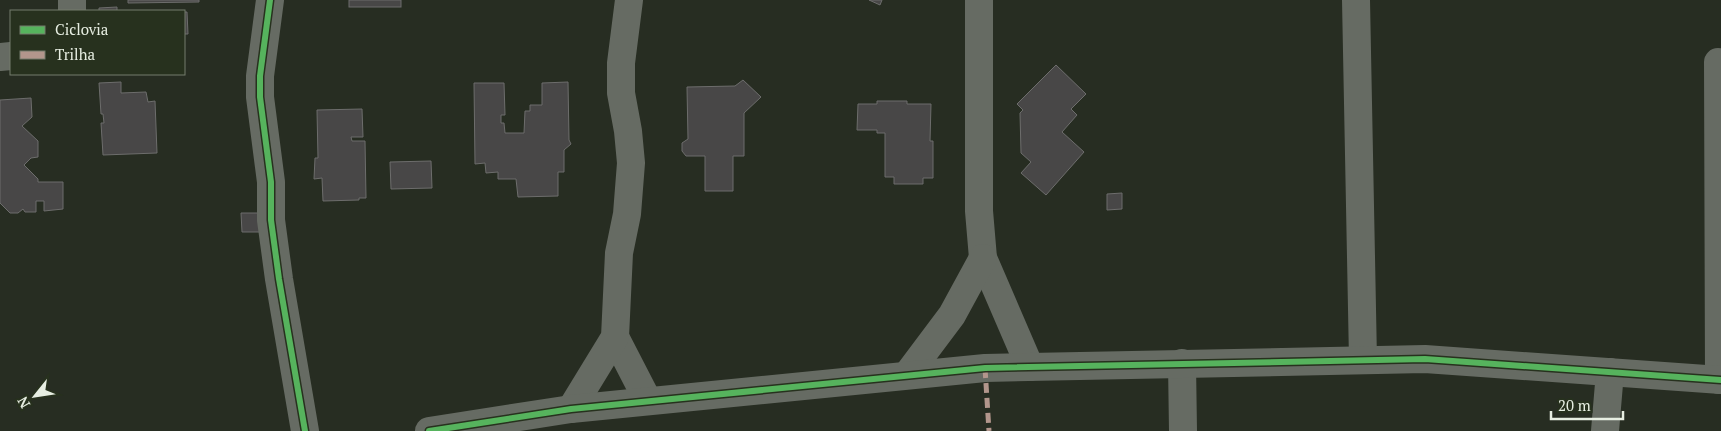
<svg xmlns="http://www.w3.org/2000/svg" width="1721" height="431" viewBox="0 0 1721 431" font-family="'PT Serif',serif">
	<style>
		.building { fill: #484747; stroke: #6d6d6c }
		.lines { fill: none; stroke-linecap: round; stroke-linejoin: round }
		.minor { stroke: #666b63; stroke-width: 28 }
		.quiet { stroke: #b2968c; stroke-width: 5; stroke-dasharray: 10 5; stroke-linecap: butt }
		.cycleway-casing { stroke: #27311e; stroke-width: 9 }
		.cycleway { stroke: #56b35d; stroke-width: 6 }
	</style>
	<rect width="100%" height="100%" fill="#272d22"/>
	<g class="building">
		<polygon points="128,0 199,0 199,2 128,3"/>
		<rect x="349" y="0" width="52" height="7"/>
		<polygon points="869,0 882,0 880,5"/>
		<polygon points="117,7 117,11 99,11 99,8"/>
		<polygon points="184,12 187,12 188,34 184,34"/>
		<polygon points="1056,65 1086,94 1071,109 1077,115 1062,132 1084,152 1046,195 1021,173 1031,162 1021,153 1020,113 1023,110 1017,104"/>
		<polygon points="743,80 761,97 744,113 744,156 733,156 733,191 705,191 705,156 686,156 682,151 682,143 688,139 687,87 735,86"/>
		<polygon points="121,82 121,93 146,92 148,102 155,101 157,153 103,155 101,123 104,123 103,114 101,114 99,83"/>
		<polygon points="568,82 569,140 571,144 564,150 564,172 558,172 558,196 518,197 516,179 498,179 498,172 486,173 485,163 475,164 474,83 504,83 505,115 501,115 501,123 504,123 505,133 524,133 525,111 530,111 530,105 542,105 542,83"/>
		<polygon points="31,98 32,117 22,126 38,141 38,157 31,158 24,165 38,179 38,182 63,182 63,209 44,211 44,201 36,201 36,212 25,212 23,209 18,213 10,213 0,203 0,100"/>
		<polygon points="877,101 907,101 907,104 931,104 930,141 933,141 933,178 923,178 923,184 894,184 894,177 885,177 885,133 877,133 877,130 857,130 858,104 877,104"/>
		<polygon points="362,109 363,137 351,137 352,141 365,141 366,198 359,198 359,200 323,201 322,178 314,179 315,158 318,158 317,110"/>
		<polygon points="431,161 432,188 391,189 390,162"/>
		<polygon points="1122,193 1122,209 1107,210 1107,194"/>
		<polygon points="241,213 266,213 267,232 242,232"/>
	</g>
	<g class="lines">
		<g class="minor">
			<polyline points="270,0 260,76 260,97 271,182 271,220 279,279 305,431"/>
			<polyline points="979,0 979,211 983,258 1030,367"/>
			<polyline points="1356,0 1363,360"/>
			<polyline points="72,11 72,0"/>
			<polyline points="0,57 11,56"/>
			<polyline points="1718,62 1719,380"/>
			<polyline points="615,337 648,401"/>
			<polyline points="1182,363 1183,431"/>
			<polyline points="907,375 952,315 983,258"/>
			<polyline points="571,409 615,337 619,253 627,214 631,163 628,131 621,93 621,63 629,0"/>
			<polyline points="429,431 571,409 985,368 1425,359 1721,380"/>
			<polyline points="1605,431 1610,372"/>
		</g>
		<polyline class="quiet" points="985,368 989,431"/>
		<g class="cycleway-casing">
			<g id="cycleway">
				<polyline points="270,0 260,76 260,97 271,182 271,220 279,279 305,431"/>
				<polyline points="429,431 571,409 985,368 1425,359 1721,380"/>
			</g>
		</g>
		<use href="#cycleway" class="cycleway"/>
	</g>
	<rect x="10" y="10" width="175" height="65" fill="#27311e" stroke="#747d6c"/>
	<rect x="20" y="26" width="25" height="8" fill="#56b35d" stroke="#747d6c"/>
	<text x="55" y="35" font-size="15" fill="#e7eee2">Ciclovia</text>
	<rect x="20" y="51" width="25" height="8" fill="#b2968c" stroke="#747d6c"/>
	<text x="55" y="60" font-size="15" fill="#e7eee2">Trilha</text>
	<g transform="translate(35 396) rotate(240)" stroke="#27311e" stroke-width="4" paint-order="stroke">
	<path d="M0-4L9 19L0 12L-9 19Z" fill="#e7eee2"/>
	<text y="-8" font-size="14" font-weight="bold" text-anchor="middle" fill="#e7eee2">N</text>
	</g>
	<path d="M1551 411v8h72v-8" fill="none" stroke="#e7eee2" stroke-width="2.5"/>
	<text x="1558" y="411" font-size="15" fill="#e7eee2" stroke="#27311e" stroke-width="4" paint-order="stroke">20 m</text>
</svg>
